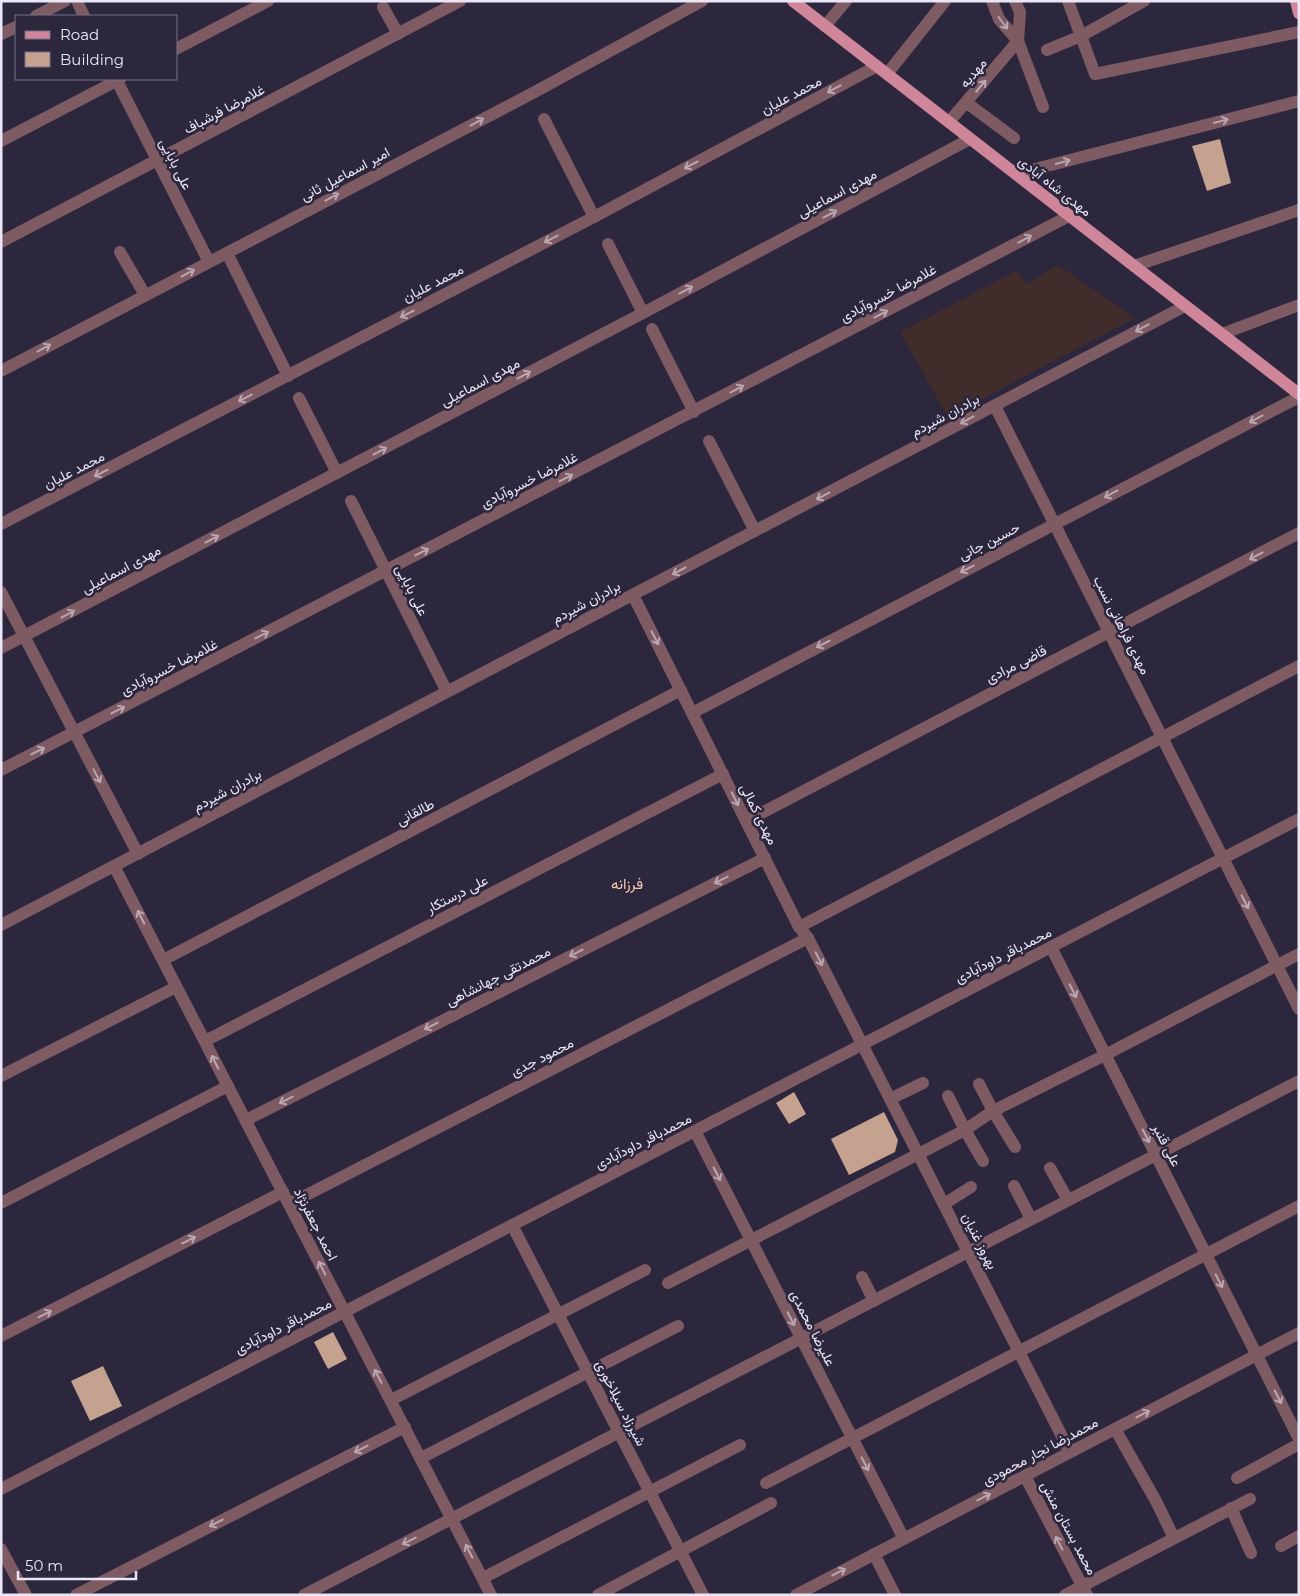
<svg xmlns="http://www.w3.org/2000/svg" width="1300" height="1596" viewBox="0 0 1300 1596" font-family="Montserrat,Vazirmatn,sans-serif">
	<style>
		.commercial { fill: #412c2c }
		.building { fill: #c5a28f }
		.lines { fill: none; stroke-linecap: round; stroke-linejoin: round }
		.minor { stroke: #7e5a63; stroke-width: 12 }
		.major { stroke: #d0869a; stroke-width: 12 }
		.oneway { stroke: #b9a7b4 }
		.labels { text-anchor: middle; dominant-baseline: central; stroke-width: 5; stroke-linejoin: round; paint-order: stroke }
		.street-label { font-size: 14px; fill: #eae6f6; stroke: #2d273e }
		.neighbourhood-label { font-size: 15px; fill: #f6cbb1; stroke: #2d273e }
	</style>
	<rect width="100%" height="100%" fill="#2d273e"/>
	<polygon class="commercial" points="1058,265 1135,318 948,417 900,332 1018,270 1026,284"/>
	<g class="building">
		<polygon points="1220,139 1231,183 1207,191 1192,146"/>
		<polygon points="794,1092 806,1114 789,1124 776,1103"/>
		<polygon points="884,1112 898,1140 895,1152 849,1175 831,1139"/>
		<polygon points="333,1332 347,1359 328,1369 314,1342"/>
		<polygon points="103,1366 122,1406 90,1421 71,1381"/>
	</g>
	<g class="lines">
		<g class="minor">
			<polyline points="77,1 84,16"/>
			<polyline points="992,1 999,19 1018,41 1043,107"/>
			<polyline points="1015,1 1020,12 1018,41"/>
			<polyline points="1068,1 1095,74 1299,32"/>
			<polyline points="383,7 398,34"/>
			<polyline points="36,16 65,1"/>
			<polyline points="825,26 846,1"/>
			<polyline points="1,34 16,27"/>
			<polyline points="176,49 268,1"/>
			<polyline points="1047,50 1081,36 1144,1"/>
			<polyline points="887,74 945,1"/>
			<polyline points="116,79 209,262"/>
			<polyline points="967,103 1014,138"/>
			<polyline points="544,119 594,217"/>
			<polyline points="949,122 1018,41"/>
			<polyline points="1,141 120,79"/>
			<polyline points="1016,174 1299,101"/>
			<polyline points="1,242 460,1"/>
			<polyline points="608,244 643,313"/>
			<polyline points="120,252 145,295"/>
			<polyline points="227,253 288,376"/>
			<polyline points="1134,266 1299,210"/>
			<polyline points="652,329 694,412"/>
			<polyline points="1222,334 1299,305"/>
			<polyline points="1,371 531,94 702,1"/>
			<polyline points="299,398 337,473"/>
			<polyline points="995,406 1299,1009"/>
			<polyline points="709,441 755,531"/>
			<polyline points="351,501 447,692"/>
			<polyline points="1,524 594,217 877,66"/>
			<polyline points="1,592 138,854"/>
			<polyline points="633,595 799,927 808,938 1070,1452"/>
			<polyline points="1,648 643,313 970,139"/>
			<polyline points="692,713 1299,397"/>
			<polyline points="1,770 1069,216"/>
			<polyline points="746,821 1299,533"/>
			<polyline points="114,866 491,1595"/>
			<polyline points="1,925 1185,306"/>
			<polyline points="799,927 1299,666"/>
			<polyline points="1051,947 1299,1439"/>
			<polyline points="163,960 681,690"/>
			<polyline points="205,1041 723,774"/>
			<polyline points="1,1076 176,987"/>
			<polyline points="979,1084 993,1111 1015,1147"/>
			<polyline points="948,1096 965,1130 983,1161"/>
			<polyline points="890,1099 923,1083"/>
			<polyline points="246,1120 765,858"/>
			<polyline points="695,1131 904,1539"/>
			<polyline points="1050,1168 1068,1200"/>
			<polyline points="1014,1186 1031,1219"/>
			<polyline points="1,1203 228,1086"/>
			<polyline points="289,1204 808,938"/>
			<polyline points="944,1204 971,1187"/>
			<polyline points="512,1225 703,1595"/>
			<polyline points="862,1277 874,1301"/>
			<polyline points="668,1283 965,1130 993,1111 1105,1055 1299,954"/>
			<polyline points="1,1336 283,1192"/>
			<polyline points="391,1400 645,1270"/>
			<polyline points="1115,1429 1156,1501 1174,1538"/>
			<polyline points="421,1458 678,1326"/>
			<polyline points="1025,1476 1087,1595"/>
			<polyline points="1237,1478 1299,1444"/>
			<polyline points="766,1483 1299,1206"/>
			<polyline points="1,1489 1299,819"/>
			<polyline points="1231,1508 1251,1553"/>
			<polyline points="1281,1546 1299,1536"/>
			<polyline points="1,1549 26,1595"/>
			<polyline points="874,1554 895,1595"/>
			<polyline points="483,1578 740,1445"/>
			<polyline points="76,1595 405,1427"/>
			<polyline points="304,1595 1299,1081"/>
			<polyline points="598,1595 771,1503"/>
			<polyline points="796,1595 1299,1333"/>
			<polyline points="1065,1595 1250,1499"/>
		</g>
		<g class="major">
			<polyline points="793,1 1299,394"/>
			<polyline points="1296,1 1299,13"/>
		</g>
	</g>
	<defs><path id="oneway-shaft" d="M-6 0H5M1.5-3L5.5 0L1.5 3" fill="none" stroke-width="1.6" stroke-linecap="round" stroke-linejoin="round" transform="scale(1.25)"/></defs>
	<g class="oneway">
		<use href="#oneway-shaft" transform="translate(1003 23) rotate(53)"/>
		<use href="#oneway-shaft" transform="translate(981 86) rotate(-50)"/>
		<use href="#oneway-shaft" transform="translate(834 89) rotate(152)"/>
		<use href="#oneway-shaft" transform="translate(1221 121) rotate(-15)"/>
		<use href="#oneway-shaft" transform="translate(477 122) rotate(-28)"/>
		<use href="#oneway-shaft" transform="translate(1063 162) rotate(-15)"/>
		<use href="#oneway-shaft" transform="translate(691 165) rotate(152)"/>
		<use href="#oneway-shaft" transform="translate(332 197) rotate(-28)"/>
		<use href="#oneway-shaft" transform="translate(830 214) rotate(-28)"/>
		<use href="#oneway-shaft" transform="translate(551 239) rotate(153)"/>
		<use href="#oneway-shaft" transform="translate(1025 239) rotate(-28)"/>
		<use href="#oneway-shaft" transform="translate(188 273) rotate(-28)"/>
		<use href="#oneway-shaft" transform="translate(686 290) rotate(-28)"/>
		<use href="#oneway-shaft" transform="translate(407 314) rotate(153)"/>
		<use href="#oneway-shaft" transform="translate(881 314) rotate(-28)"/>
		<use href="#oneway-shaft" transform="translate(1142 328) rotate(152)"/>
		<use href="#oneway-shaft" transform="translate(44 348) rotate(-28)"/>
		<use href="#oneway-shaft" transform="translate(524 375) rotate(-28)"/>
		<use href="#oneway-shaft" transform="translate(737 389) rotate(-28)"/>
		<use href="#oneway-shaft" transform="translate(245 398) rotate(153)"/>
		<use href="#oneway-shaft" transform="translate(1256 419) rotate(152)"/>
		<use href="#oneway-shaft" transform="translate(967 420) rotate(152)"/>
		<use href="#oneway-shaft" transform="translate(380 451) rotate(-28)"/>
		<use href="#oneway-shaft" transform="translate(101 473) rotate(153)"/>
		<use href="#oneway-shaft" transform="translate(566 478) rotate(-27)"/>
		<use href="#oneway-shaft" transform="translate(1111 494) rotate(152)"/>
		<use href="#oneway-shaft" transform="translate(823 496) rotate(152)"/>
		<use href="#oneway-shaft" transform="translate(212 539) rotate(-28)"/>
		<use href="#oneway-shaft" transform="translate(422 552) rotate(-27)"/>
		<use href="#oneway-shaft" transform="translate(1256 556) rotate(152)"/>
		<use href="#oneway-shaft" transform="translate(967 569) rotate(153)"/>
		<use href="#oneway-shaft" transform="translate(679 571) rotate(152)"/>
		<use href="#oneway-shaft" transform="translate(68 614) rotate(-28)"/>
		<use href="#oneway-shaft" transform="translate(262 635) rotate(-27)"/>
		<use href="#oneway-shaft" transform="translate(655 638) rotate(63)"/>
		<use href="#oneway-shaft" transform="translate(823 644) rotate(153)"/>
		<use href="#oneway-shaft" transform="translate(118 710) rotate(-27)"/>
		<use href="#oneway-shaft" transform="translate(38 751) rotate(-27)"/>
		<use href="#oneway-shaft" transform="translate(97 776) rotate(62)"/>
		<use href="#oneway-shaft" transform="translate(735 799) rotate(63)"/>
		<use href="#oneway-shaft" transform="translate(721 880) rotate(153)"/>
		<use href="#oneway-shaft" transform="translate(1245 902) rotate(63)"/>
		<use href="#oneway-shaft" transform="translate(141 917) rotate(-117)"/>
		<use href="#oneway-shaft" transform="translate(576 953) rotate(153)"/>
		<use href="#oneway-shaft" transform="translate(819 959) rotate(63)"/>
		<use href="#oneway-shaft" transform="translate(1073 991) rotate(63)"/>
		<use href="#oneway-shaft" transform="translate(431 1026) rotate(153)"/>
		<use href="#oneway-shaft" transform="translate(215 1062) rotate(-117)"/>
		<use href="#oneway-shaft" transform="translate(286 1100) rotate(153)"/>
		<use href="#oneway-shaft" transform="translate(1146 1136) rotate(63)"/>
		<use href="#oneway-shaft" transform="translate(717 1174) rotate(63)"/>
		<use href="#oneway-shaft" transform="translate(189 1240) rotate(-27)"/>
		<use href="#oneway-shaft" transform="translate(322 1268) rotate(-117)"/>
		<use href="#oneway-shaft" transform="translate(1219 1281) rotate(63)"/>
		<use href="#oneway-shaft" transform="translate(45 1314) rotate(-27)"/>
		<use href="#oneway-shaft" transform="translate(791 1319) rotate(63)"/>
		<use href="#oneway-shaft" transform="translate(378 1376) rotate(-117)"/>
		<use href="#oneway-shaft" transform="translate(1278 1397) rotate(63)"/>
		<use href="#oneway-shaft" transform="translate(1143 1414) rotate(-27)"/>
		<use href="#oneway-shaft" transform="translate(361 1449) rotate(153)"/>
		<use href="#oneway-shaft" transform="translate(865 1464) rotate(63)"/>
		<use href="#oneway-shaft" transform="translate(984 1497) rotate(-27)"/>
		<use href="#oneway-shaft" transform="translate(216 1523) rotate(153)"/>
		<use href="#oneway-shaft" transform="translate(409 1541) rotate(153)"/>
		<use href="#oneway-shaft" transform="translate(1059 1543) rotate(-118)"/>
		<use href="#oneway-shaft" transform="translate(469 1551) rotate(-117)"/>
		<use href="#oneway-shaft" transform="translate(839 1572) rotate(-27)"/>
	</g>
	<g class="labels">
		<g class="street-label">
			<text transform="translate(973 73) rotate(-50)">مهدیه</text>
			<text transform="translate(791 95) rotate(-28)">محمد علیان</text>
			<text transform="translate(224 109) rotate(-28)">غلامرضا فرشباف</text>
			<text transform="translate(176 164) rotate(63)">علی بابایی</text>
			<text transform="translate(345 174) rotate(-28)">امیر اسماعیل ثانی</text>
			<text transform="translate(1055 186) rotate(38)">مهدی شاه آبادی</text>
			<text transform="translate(837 193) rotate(-28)">مهدی اسماعیلی</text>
			<text transform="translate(433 283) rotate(-27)">محمد علیان</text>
			<text transform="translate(888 293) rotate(-28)">غلامرضا خسروآبادی</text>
			<text transform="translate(480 382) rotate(-28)">مهدی اسماعیلی</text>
			<text transform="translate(945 415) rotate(-28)">برادران شیردم</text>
			<text transform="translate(74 470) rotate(-27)">محمد علیان</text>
			<text transform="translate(529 480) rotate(-27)">غلامرضا خسروآبادی</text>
			<text transform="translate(989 541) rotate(-27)">حسین جانی</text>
			<text transform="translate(121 569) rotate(-28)">مهدی اسماعیلی</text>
			<text transform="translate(412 590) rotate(63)">علی بابایی</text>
			<text transform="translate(586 602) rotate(-28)">برادران شیردم</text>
			<text transform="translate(1122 625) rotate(63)">مهدی فراهانی نسب</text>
			<text transform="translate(1016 664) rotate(-27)">قاضی مرادی</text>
			<text transform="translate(169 667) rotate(-27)">غلامرضا خسروآبادی</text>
			<text transform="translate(227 790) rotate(-28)">برادران شیردم</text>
			<text transform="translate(415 812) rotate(-28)">طالقانی</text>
			<text transform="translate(759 814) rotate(63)">مهدی کمالی</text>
			<text transform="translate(457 894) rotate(-27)">علی درستکار</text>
			<text transform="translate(1003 955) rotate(-27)">محمدباقر داودآبادی</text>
			<text transform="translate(498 976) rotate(-27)">محمدتقی جهانشاهی</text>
			<text transform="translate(542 1057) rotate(-27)">محمود جدی</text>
			<text transform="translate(643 1141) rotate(-27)">محمدباقر داودآبادی</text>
			<text transform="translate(1167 1145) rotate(63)">علی قنبر</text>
			<text transform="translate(316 1224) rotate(63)">احمد جعفرنژاد</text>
			<text transform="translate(980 1241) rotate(63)">بهروز غنیان</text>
			<text transform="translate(283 1326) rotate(-27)">محمدباقر داودآبادی</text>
			<text transform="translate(813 1328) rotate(63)">علیرضا محمدی</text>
			<text transform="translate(621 1403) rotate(63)">شیرزاد سیلاخوری</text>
			<text transform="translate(1040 1451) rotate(-28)">محمدرضا نجار محمودی</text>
			<text transform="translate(1069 1528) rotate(62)">محمد بستان منش</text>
		</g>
		<g class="neighbourhood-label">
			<text x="627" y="883">فرزانه</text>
		</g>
	</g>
	<rect width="1300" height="1596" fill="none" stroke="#eae6f6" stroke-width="5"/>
	<rect x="15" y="15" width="162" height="65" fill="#2d273e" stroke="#797388"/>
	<rect x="25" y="31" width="25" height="8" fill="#d0869a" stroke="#797388"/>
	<text x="60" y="40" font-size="15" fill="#eae6f6">Road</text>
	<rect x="25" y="52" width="25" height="15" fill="#c5a28f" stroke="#797388"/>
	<text x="60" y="65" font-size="15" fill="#eae6f6">Building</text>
	<path d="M18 1571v8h118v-8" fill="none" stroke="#eae6f6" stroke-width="2.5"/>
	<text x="25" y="1571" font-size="15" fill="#eae6f6" stroke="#2d273e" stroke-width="4" paint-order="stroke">50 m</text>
</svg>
